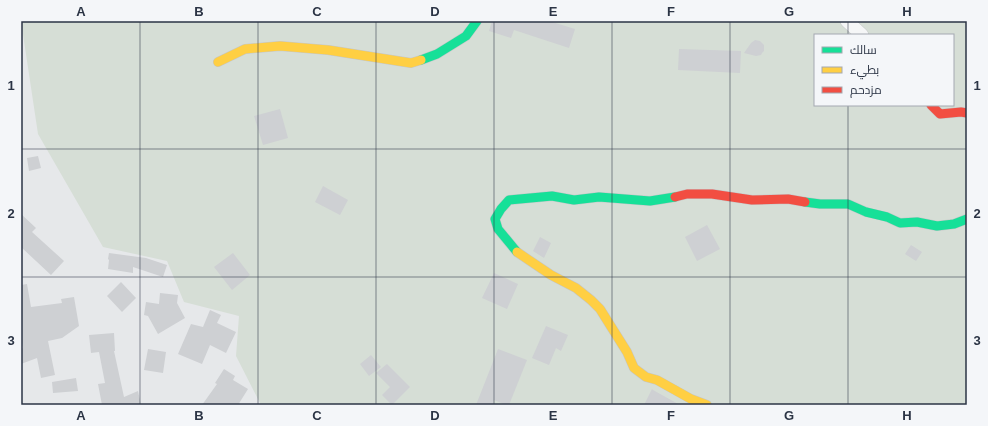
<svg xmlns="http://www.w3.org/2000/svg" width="988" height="426" viewBox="0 0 988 426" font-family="Helvetica,Cairo,sans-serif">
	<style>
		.green { fill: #d6ded6; fill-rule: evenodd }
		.building { fill: #ced0d3 }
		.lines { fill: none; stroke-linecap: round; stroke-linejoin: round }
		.street-casing { stroke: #c4c6c8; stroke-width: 14 }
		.fast-casing { stroke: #c4c6c8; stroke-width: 10 }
		.slow-casing { stroke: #c4c6c8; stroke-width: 10 }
		.jam-casing { stroke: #c4c6c8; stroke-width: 10 }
		.street { stroke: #f5f6f7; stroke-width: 13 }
		.fast { stroke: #16e098; stroke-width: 9 }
		.slow { stroke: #ffcf43; stroke-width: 9 }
		.jam { stroke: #f24e42; stroke-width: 9 }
		.grid { fill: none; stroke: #2b3445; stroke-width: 1; stroke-opacity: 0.55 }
		.neatline { fill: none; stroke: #2b3445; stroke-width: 1.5 }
		.grid-label { font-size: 13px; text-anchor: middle; font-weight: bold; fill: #2b3445 }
	</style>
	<rect width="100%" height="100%" fill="#e6e8ea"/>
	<path class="green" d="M 21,21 L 967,21 L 967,405 L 261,405 L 236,356 L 239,316 L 184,302 L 167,261 L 103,247 L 38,134 ZM 815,35 L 953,35 L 953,105 L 815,105 Z"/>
	<g class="building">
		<polygon points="492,21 549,21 575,29 569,48 514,30 511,38 489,31"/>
		<polygon points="755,40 760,41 764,45 764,51 762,53 761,55 756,56 744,53 751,43"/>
		<polygon points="679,49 741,51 740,73 678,70"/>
		<polygon points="280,109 288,138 263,145 254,116"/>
		<polygon points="38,156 41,168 29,171 27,158"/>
		<polygon points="323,186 348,200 340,215 315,202"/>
		<polygon points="21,214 36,228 32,232 64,261 51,275 21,247"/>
		<polygon points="707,225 720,249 697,261 685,237"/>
		<polygon points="540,237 551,243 544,258 533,251"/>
		<polygon points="911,245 922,252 916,261 905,254"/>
		<polygon points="109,253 146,258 167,265 163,277 133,267 133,273 108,269 109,260 108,259"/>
		<polygon points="233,253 250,275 232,290 214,267"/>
		<polygon points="494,273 518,284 507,309 482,298"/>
		<polygon points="121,282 136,298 122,312 107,296"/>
		<polygon points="27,284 31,307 62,303 61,299 74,297 79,326 62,338 48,341 55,375 41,378 37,358 21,364 21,349 23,348 21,337 21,285"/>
		<polygon points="160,293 178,295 177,303 185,318 158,334 148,316 144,315 146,302 159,304"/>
		<polygon points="210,310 221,315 217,323 236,332 226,353 210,345 202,364 178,354 191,324 203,327"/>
		<polygon points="546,326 568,335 561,351 556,348 549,365 532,358"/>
		<polygon points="114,333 115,351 114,351 124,397 138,391 141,405 102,405 98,384 105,383 99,352 91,353 89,335"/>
		<polygon points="148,349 166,352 163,373 144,370"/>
		<polygon points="498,349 527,360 509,405 506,405 494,400 493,405 476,405"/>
		<polygon points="371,355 381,367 369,376 360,364"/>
		<polygon points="387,364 410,387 392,405 382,395 390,387 376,373"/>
		<polygon points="224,369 235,376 233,380 248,389 238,405 202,405 217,384 215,383"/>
		<polygon points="76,378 78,391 53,393 52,382"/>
		<polygon points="652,389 653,390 680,405 644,405"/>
	</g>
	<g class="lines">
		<g class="street-casing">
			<polyline id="street" points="847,21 862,35"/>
		</g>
		<g class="fast-casing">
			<g id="fast">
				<polyline points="421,60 437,54 466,36 477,21"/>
				<polyline points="805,202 820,204 848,204 866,212 887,217 900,223 917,222 937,226 954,224 967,219"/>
				<polyline points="517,252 498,229 495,219 501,209 509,200 552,196 574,200 599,197 650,201 675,197"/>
			</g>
		</g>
		<g class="slow-casing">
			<g id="slow">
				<polyline points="218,62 245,49 280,46 328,50 411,63 421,60"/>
				<polyline points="517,252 551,275 576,288 591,300 600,309 627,352 634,368 646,377 657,380 691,399 707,405"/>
			</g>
		</g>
		<g class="jam-casing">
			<g id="jam">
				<polyline points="931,105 940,114 961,112 967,113"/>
				<polyline points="675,197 687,194 712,194 752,200 788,199 805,202"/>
			</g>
		</g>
		<use href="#street" class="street"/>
		<use href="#fast" class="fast"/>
		<use href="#slow" class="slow"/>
		<use href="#jam" class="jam"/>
	</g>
	<path class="grid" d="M 140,21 L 140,405M 258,21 L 258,405M 376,21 L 376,405M 494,21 L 494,405M 612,21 L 612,405M 730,21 L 730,405M 848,21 L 848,35M 848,105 L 848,405M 21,149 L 967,149M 21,277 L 967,277"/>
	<rect width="988" height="426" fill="none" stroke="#f4f6f9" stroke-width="44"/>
	<rect x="814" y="34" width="140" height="72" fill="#f4f6f9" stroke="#a4a8b1"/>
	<rect x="822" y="47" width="20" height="6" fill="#16e098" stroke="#a4a8b1"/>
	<text x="850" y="54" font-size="12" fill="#2b3445">سالك</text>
	<rect x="822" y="67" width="20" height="6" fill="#ffcf43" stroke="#a4a8b1"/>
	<text x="850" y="74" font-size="12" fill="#2b3445">بطيء</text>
	<rect x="822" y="87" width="20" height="6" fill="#f24e42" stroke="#a4a8b1"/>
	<text x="850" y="94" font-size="12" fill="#2b3445">مزدحم</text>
	<rect x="22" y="22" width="944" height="382" class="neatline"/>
	<g class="grid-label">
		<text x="81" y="16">A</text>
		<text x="199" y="16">B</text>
		<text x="317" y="16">C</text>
		<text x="435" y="16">D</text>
		<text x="553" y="16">E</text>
		<text x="671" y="16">F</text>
		<text x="789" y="16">G</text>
		<text x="907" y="16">H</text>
		<text x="11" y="90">1</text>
		<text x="977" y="90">1</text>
		<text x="11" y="218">2</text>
		<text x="977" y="218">2</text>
		<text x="11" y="345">3</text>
		<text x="977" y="345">3</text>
		<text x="81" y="420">A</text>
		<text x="199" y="420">B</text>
		<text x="317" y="420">C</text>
		<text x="435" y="420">D</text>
		<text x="553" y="420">E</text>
		<text x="671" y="420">F</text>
		<text x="789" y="420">G</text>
		<text x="907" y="420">H</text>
	</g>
</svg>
